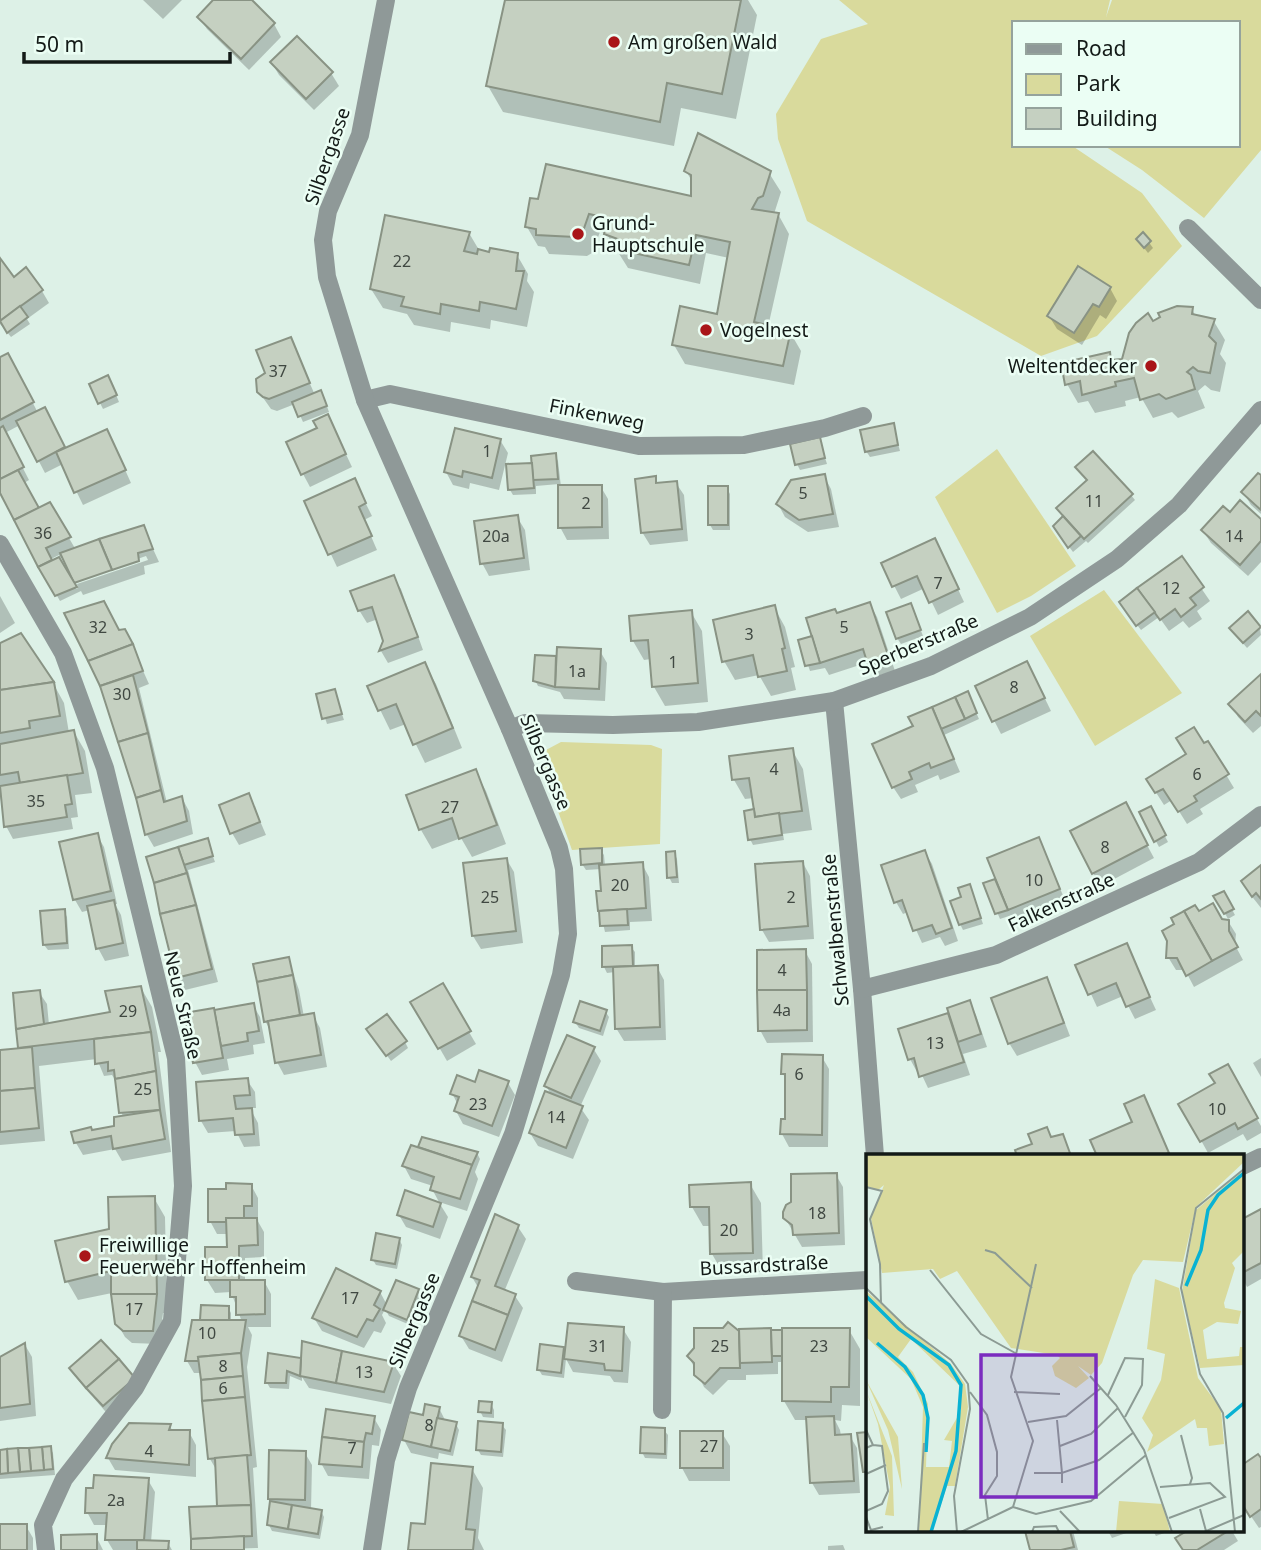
<svg xmlns="http://www.w3.org/2000/svg" width="1261" height="1550" viewBox="0 0 1261 1550" font-family="'Noto Sans',sans-serif">
	<style>
		.green { fill: #d9da9c }
		.shadow { fill: #0003 }
		.building { fill: #c5d0c1; stroke: #899384; stroke-width: 2 }
		.lines { fill: none; stroke-linecap: round; stroke-linejoin: round }
		.minor { stroke: #8f9998; stroke-width: 18 }
		.poi-dot { fill: #a91619; stroke: #ebfef4; stroke-width: 2.5 }
		.labels { text-anchor: middle; dominant-baseline: central; stroke-width: 5; stroke-linejoin: round; paint-order: stroke }
		.number-label { font-size: 16px; fill: #404842 }
		.poi-label { font-size: 19px; fill: #131a17; stroke: #ebfef4; text-anchor: start }
		.street-label { font-size: 19px; fill: #131a17; stroke: #ebfef4 }
		.inset-river { fill: none; stroke: #09b2d3; stroke-width: 3.5 }
		.inset-road { fill: none; stroke: #8c9b94; stroke-width: 2 }
		.view { fill: #7b2cbf; fill-opacity: 0.15; stroke: #7b2cbf; stroke-width: 3.5 }
		.inset-edge { fill: none; stroke: #131a17; stroke-width: 3.5 }
	</style>
	<rect width="100%" height="100%" fill="#ddf1e7"/>
	<g class="green">
		<polygon points="839,0 1110,0 1106,17 1112,0 1261,0 1261,150 1204,218 1142,170 1103,145 1238,145 1238,23 1014,23 1014,145 1071,145 1142,193 1182,246 1097,336 1041,356 807,221 778,139 776,114 821,39 868,24"/>
		<polygon points="997,449 1076,566 1031,596 997,613 935,497"/>
		<polygon points="1104,590 1182,693 1095,746 1030,636"/>
		<polygon points="561,742 651,745 662,749 660,844 572,850 544,772 546,750"/>
	</g>
	<g class="shadow">
		<polygon points="143,0 182,0 163,19"/>
		<polygon points="216,0 249,0 274,24 281,37 249,70 207,29 199,17"/>
		<polygon points="507,0 748,0 757,15 736,119 681,108 674,146 503,112 488,86"/>
		<polygon points="272,63 331,73 339,86 314,110 279,75"/>
		<polygon points="686,171 769,173 781,192 774,214 778,214 789,234 768,327 790,332 801,351 794,385 685,364 674,345 718,316 729,258 706,253 700,284 628,268 606,233 600,232 592,253 587,256 549,254 545,247 538,246 527,227 532,200 693,198 693,183"/>
		<polygon points="469,233 479,250 490,254 517,255 528,274 527,281 534,292 527,327 491,320 490,329 451,322 450,332 414,325 407,314 383,308 371,289"/>
		<polygon points="1143,234 1153,248 1148,253 1138,240"/>
		<polygon points="0,261 14,280 42,291 49,303 27,319 30,324 11,337 0,324"/>
		<polygon points="1110,288 1117,301 1106,319 1100,315 1082,345 1057,329 1049,316"/>
		<polygon points="1192,309 1196,317 1213,320 1225,340 1220,354 1226,363 1220,392 1211,390 1205,385 1198,391 1205,408 1178,418 1172,412 1153,418 1141,397 1125,401 1126,406 1095,413 1088,401 1078,403 1067,384 1109,354 1113,361 1124,360 1152,323"/>
		<polygon points="290,339 315,395 324,398 329,412 303,422 295,404 277,411 271,409 259,392 267,373"/>
		<polygon points="0,359 15,368 38,413 51,422 65,449 113,443 131,483 83,505 63,464 45,473 20,425 5,433 29,480 24,483 39,510 49,504 76,550 143,527 159,562 144,566 145,574 83,595 81,591 60,601 41,568 58,559 76,589 78,588 77,584 148,560 146,556 75,581 63,556 60,558 59,555 39,565 0,489"/>
		<polygon points="111,383 119,402 103,409 91,385"/>
		<polygon points="893,425 900,451 870,457 866,451"/>
		<polygon points="334,429 352,467 310,487 303,474"/>
		<polygon points="819,439 827,464 800,470 797,464"/>
		<polygon points="500,440 508,453 499,490 470,483 469,489 453,485 446,472"/>
		<polygon points="555,455 558,461 561,487 601,487 608,499 609,539 567,540 560,527 559,484 536,486 536,494 513,495 510,490 534,464"/>
		<polygon points="824,476 831,489 839,527 808,532 785,517 778,504"/>
		<polygon points="655,478 658,485 676,483 684,495 688,541 650,545 642,532"/>
		<polygon points="1261,478 1261,514 1251,505 1243,492"/>
		<polygon points="354,480 372,516 364,520 377,550 337,567 306,502"/>
		<polygon points="727,488 730,494 730,530 713,530 710,525"/>
		<polygon points="1131,495 1135,500 1088,543 1086,541 1073,552 1058,532 1064,518 1058,508"/>
		<polygon points="517,517 525,530 530,570 489,576 482,563"/>
		<polygon points="1261,521 1261,562 1248,576 1211,543 1203,531"/>
		<polygon points="941,553 964,602 938,615 925,588 901,599 883,564"/>
		<polygon points="1181,559 1210,601 1197,611 1202,619 1189,628 1183,621 1169,631 1159,617 1141,630 1124,608"/>
		<polygon points="393,577 401,589 423,650 388,663 381,651 385,641 378,619 367,623 359,610"/>
		<polygon points="0,596 15,623 0,633"/>
		<polygon points="870,604 877,617 895,671 877,676 869,662 829,675 825,668 810,671 800,641 814,637 837,615"/>
		<polygon points="774,607 785,627 795,667 791,668 796,690 771,696 759,675 735,680 724,661"/>
		<polygon points="913,610 923,636 901,644 897,638"/>
		<polygon points="691,612 702,631 708,702 665,706 654,687 651,659 644,660 633,641"/>
		<polygon points="1260,628 1261,635 1247,648 1231,629"/>
		<polygon points="119,632 131,644 149,684 139,688 167,803 182,798 189,811 193,834 154,847 147,835 101,685"/>
		<polygon points="0,645 53,683 64,703 69,733 74,732 85,751 92,793 75,795 78,817 71,818 73,829 13,839 6,826 0,796"/>
		<polygon points="600,651 607,663 605,701 564,699 560,692 538,686 535,680 555,658 558,663"/>
		<polygon points="425,665 436,684 462,748 425,763 406,724 390,730 369,687"/>
		<polygon points="1034,676 1051,711 1001,734 977,687"/>
		<polygon points="1261,676 1261,726 1253,733 1238,717 1231,704"/>
		<polygon points="334,691 344,720 327,724 318,696"/>
		<polygon points="970,699 979,719 944,735 960,772 940,780 938,775 915,785 918,792 901,799 893,787 915,727"/>
		<polygon points="1207,743 1234,788 1200,809 1203,814 1187,824 1172,800 1164,805 1148,780"/>
		<polygon points="792,750 803,769 812,830 783,834 784,840 753,845 750,839 757,818 754,798 745,799 734,780"/>
		<polygon points="475,771 486,791 506,844 472,857 461,838 432,849 421,830 408,796"/>
		<polygon points="249,795 266,835 239,845 232,833"/>
		<polygon points="1150,808 1168,842 1159,847 1141,813"/>
		<polygon points="1132,817 1154,858 1101,886 1093,873"/>
		<polygon points="97,835 104,847 117,904 115,904 121,915 129,956 105,961 98,948 90,910 82,912 75,900"/>
		<polygon points="1038,839 1066,902 1016,922 1012,915 1000,919 985,884 997,880"/>
		<polygon points="207,840 215,862 188,870 218,982 185,990 178,977 148,858"/>
		<polygon points="601,850 604,855 605,866 642,864 649,877 652,921 630,922 630,930 605,932 600,911 603,893 601,869 586,870 582,864"/>
		<polygon points="925,852 932,864 958,941 945,946 940,937 922,943 908,912 903,914 896,902"/>
		<polygon points="674,853 677,859 679,883 672,883 669,877"/>
		<polygon points="507,860 514,872 523,943 481,949 473,936 465,865"/>
		<polygon points="803,863 810,876 814,939 769,942 762,930"/>
		<polygon points="1261,868 1261,908 1250,894"/>
		<polygon points="972,892 983,924 963,930 960,924"/>
		<polygon points="1223,893 1235,915 1228,919 1216,897"/>
		<polygon points="64,911 67,917 69,949 48,950 44,945"/>
		<polygon points="1198,914 1228,921 1236,934 1235,945 1243,960 1194,987 1185,970 1176,970 1168,957"/>
		<polygon points="1126,946 1156,1010 1135,1019 1123,996 1097,1007 1078,966"/>
		<polygon points="631,947 635,952 635,968 657,967 664,980 666,1040 624,1041 616,1028 615,972 607,973 604,967"/>
		<polygon points="805,951 812,964 813,1042 767,1043 760,1030"/>
		<polygon points="288,959 299,990 304,1017 313,1015 320,1028 327,1067 284,1075 277,1062 272,1033 265,1021"/>
		<polygon points="1046,979 1053,992 1070,1036 1017,1056 1009,1043"/>
		<polygon points="442,986 476,1044 447,1061 413,1002"/>
		<polygon points="141,988 152,1007 161,1052 158,1052 171,1152 122,1161 115,1149 83,1155 76,1143 92,1132 116,1127 124,1118 121,1112 117,1083 112,1075 104,1076 97,1059 39,1066 45,1141 0,1145 0,1052 20,1050 18,1029 39,992 47,1004 49,1025 112,1014"/>
		<polygon points="969,1002 976,1015 987,1047 963,1054 970,1075 928,1088 920,1071 917,1072 910,1059 901,1030 951,1014"/>
		<polygon points="253,1005 260,1017 265,1043 253,1045 254,1054 227,1059 229,1070 202,1075 195,1062 186,1015"/>
		<polygon points="605,1011 609,1017 603,1036 579,1028 575,1022"/>
		<polygon points="372,1035 405,1042 408,1048 391,1061"/>
		<polygon points="593,1048 601,1061 580,1107 589,1120 573,1159 538,1146 530,1133 552,1096 546,1086"/>
		<polygon points="822,1057 829,1069 828,1147 789,1147 782,1134 786,1121 787,1081 783,1074"/>
		<polygon points="1261,1058 1261,1077 1253,1063"/>
		<polygon points="1227,1067 1261,1126 1261,1133 1247,1141 1243,1134 1208,1153 1181,1104 1217,1084"/>
		<polygon points="247,1080 255,1092 256,1108 250,1108 258,1123 260,1146 244,1147 236,1131 208,1133 201,1121"/>
		<polygon points="508,1083 515,1095 499,1137 463,1124 456,1111 458,1105 452,1093 476,1084"/>
		<polygon points="1150,1110 1170,1156 1099,1156 1092,1141 1134,1123"/>
		<polygon points="420,1147 477,1153 480,1159 475,1172 478,1179 467,1211 439,1202 432,1189 433,1186 411,1179 404,1166 422,1150"/>
		<polygon points="836,1175 843,1187 845,1245 802,1247 785,1218"/>
		<polygon points="750,1184 761,1203 763,1272 723,1273 712,1254 711,1226 703,1226 692,1207"/>
		<polygon points="251,1185 258,1198 258,1218 256,1218 264,1232 264,1257 245,1258 245,1282 264,1281 271,1294 271,1327 248,1327 252,1335 247,1367 257,1467 253,1468 258,1548 193,1550 218,1508 217,1471 210,1459 202,1373 194,1373 187,1361 194,1321 204,1321 228,1307 231,1313 231,1322 242,1322 231,1292 215,1293 207,1280 207,1249 228,1248 228,1234 217,1234 210,1221 227,1191"/>
		<polygon points="154,1198 165,1217 167,1313 163,1313 159,1344 132,1343 125,1337 117,1323 112,1293 78,1300 67,1281 110,1230"/>
		<polygon points="440,1204 448,1217 440,1239 406,1227 399,1215"/>
		<polygon points="1261,1211 1261,1279 1247,1287 1242,1277 1242,1221"/>
		<polygon points="518,1227 526,1239 504,1292 515,1296 523,1308 502,1362 469,1349 461,1336 479,1289 472,1277"/>
		<polygon points="399,1239 402,1245 397,1269 376,1265 373,1260"/>
		<polygon points="418,1291 422,1296 410,1325 389,1316 385,1309 382,1315 386,1323 381,1333 374,1331 364,1348 322,1331 314,1318 380,1292 387,1305"/>
		<polygon points="729,1325 741,1335 849,1330 860,1349 860,1406 842,1405 841,1421 835,1420 840,1430 841,1436 850,1436 857,1448 860,1493 819,1495 812,1483 808,1420 795,1420 784,1401 784,1362 778,1362 778,1374 746,1375 746,1380 728,1380 713,1395 704,1387 689,1357"/>
		<polygon points="623,1329 631,1342 628,1383 614,1382 610,1376 573,1372 566,1359 564,1378 542,1375 539,1370 563,1349 566,1354"/>
		<polygon points="25,1345 32,1357 36,1416 0,1421 0,1359"/>
		<polygon points="270,1355 303,1360 393,1363 401,1376 391,1404 309,1388 302,1377 302,1381 290,1376 289,1389 270,1388 267,1383"/>
		<polygon points="72,1368 134,1379 111,1418 79,1381"/>
		<polygon points="491,1404 494,1410 494,1418 483,1417 480,1411"/>
		<polygon points="439,1408 446,1422 456,1424 459,1430 453,1456 439,1453 438,1459 411,1453 404,1440 424,1417"/>
		<polygon points="374,1418 381,1430 379,1446 372,1445 369,1479 328,1476 321,1463"/>
		<polygon points="502,1425 506,1430 503,1457 481,1455 478,1450"/>
		<polygon points="170,1426 173,1432 189,1432 196,1445 196,1477 115,1470 108,1458"/>
		<polygon points="664,1430 668,1435 667,1459 645,1458 642,1452"/>
		<polygon points="722,1433 730,1446 730,1481 689,1481 682,1468"/>
		<polygon points="50,1448 53,1453 55,1475 0,1479 0,1451"/>
		<polygon points="305,1453 312,1465 311,1510 321,1511 324,1517 320,1539 272,1531 269,1525 272,1503 270,1499"/>
		<polygon points="1258,1457 1261,1462 1261,1527 1259,1528 1242,1503 1242,1467"/>
		<polygon points="472,1469 483,1488 478,1538 484,1550 410,1550"/>
		<polygon points="148,1480 155,1492 151,1542 168,1543 172,1550 113,1550 107,1540 108,1525 94,1525 87,1512"/>
		<polygon points="0,1525 26,1526 33,1538 33,1550 0,1550"/>
		<polygon points="1027,1531 1073,1531 1078,1550 1032,1550"/>
		<polygon points="1108,1531 1132,1531 1112,1538"/>
		<polygon points="1153,1531 1170,1531 1156,1536"/>
		<polygon points="1190,1531 1232,1531 1238,1541 1224,1550 1184,1550 1177,1539"/>
		<polygon points="96,1536 103,1550 63,1550"/>
		<polygon points="843,1545 845,1550 828,1550 828,1546"/>
	</g>
	<g class="building">
		<polygon points="213,0 252,0 275,23 241,59 197,17"/>
		<polygon points="505,0 741,0 722,94 667,83 660,122 486,86"/>
		<polygon points="297,36 333,72 306,99 270,62"/>
		<polygon points="698,133 771,171 763,196 758,198 752,209 779,213 754,322 791,330 783,366 672,345 680,306 717,314 730,242 696,235 689,265 615,249 618,239 604,234 607,218 589,214 582,234 575,237 536,235 536,229 525,227 530,198 538,199 546,164 691,196 691,175 684,171"/>
		<polygon points="385,215 470,232 464,251 477,254 478,249 489,252 490,248 518,253 516,271 524,271 516,309 480,302 479,311 441,304 440,314 401,306 404,297 370,289"/>
		<polygon points="1143,232 1151,241 1144,248 1136,239"/>
		<polygon points="0,258 14,277 26,267 43,290 0,321"/>
		<polygon points="1078,266 1111,287 1099,307 1093,304 1074,333 1047,316"/>
		<polygon points="20,306 28,317 7,333 0,321"/>
		<polygon points="1177,306 1193,307 1192,314 1215,319 1209,336 1216,343 1210,373 1198,371 1193,367 1187,372 1191,375 1195,389 1166,399 1159,394 1140,400 1134,378 1115,382 1116,386 1082,395 1080,381 1065,385 1061,363 1110,352 1111,360 1122,359 1129,333 1136,323 1148,313 1153,321 1160,317 1158,313"/>
		<polygon points="291,337 310,383 269,399 263,397 257,392 256,379 265,373 256,350"/>
		<polygon points="8,353 34,402 0,420 0,357"/>
		<polygon points="108,375 117,395 98,404 89,384"/>
		<polygon points="321,390 327,406 298,417 292,402"/>
		<polygon points="45,407 65,447 37,462 16,421"/>
		<polygon points="328,414 346,454 301,475 286,442 317,428 313,421"/>
		<polygon points="894,423 898,445 865,452 860,430"/>
		<polygon points="3,426 24,467 0,479 0,428"/>
		<polygon points="455,428 501,439 492,478 463,471 462,477 444,472"/>
		<polygon points="107,429 126,470 74,493 56,452"/>
		<polygon points="820,437 825,458 795,465 790,444"/>
		<polygon points="1093,451 1133,494 1084,539 1056,508 1087,480 1075,467"/>
		<polygon points="556,453 558,479 533,480 531,456"/>
		<polygon points="532,463 534,488 508,490 506,464"/>
		<polygon points="18,470 39,508 14,520 0,493 0,479"/>
		<polygon points="1258,473 1261,475 1261,510 1241,492"/>
		<polygon points="825,474 833,514 799,520 776,504 791,480"/>
		<polygon points="656,476 656,483 677,481 682,529 641,533 635,479"/>
		<polygon points="355,478 366,503 359,507 372,536 328,555 304,501"/>
		<polygon points="558,485 602,485 602,527 558,528"/>
		<rect x="708" y="486" width="20" height="39"/>
		<polygon points="1240,500 1261,519 1261,541 1240,565 1201,530 1223,506 1230,512"/>
		<polygon points="50,502 71,537 46,548 52,560 38,567 14,520"/>
		<polygon points="518,515 524,558 480,564 474,521"/>
		<polygon points="1063,516 1081,536 1068,548 1053,526"/>
		<polygon points="144,525 153,549 138,553 139,561 112,570 99,539"/>
		<polygon points="935,538 959,589 929,603 917,576 892,587 881,563"/>
		<polygon points="99,539 112,570 74,583 60,553"/>
		<polygon points="1182,556 1204,587 1190,598 1196,605 1181,617 1175,609 1160,620 1137,588"/>
		<polygon points="59,557 77,587 55,596 38,567"/>
		<polygon points="394,575 418,637 379,651 383,641 372,607 358,611 350,591"/>
		<polygon points="1137,588 1155,612 1136,626 1119,602"/>
		<polygon points="104,601 119,630 125,629 133,644 88,661 64,613"/>
		<polygon points="870,602 889,658 868,665 863,649 820,663 806,618 835,609 837,613"/>
		<polygon points="911,603 921,630 896,639 886,612"/>
		<polygon points="775,605 785,648 782,649 787,671 758,677 753,655 722,662 713,620"/>
		<polygon points="692,610 698,683 652,687 648,640 631,641 629,616"/>
		<polygon points="1248,611 1261,627 1243,643 1229,628"/>
		<polygon points="21,633 54,682 0,690 0,643"/>
		<polygon points="812,636 820,663 805,666 798,640"/>
		<polygon points="133,644 143,671 100,686 88,661"/>
		<polygon points="557,647 601,649 599,689 555,687"/>
		<polygon points="535,655 556,656 555,687 533,681"/>
		<polygon points="1027,661 1045,698 992,722 975,686"/>
		<polygon points="425,662 453,728 413,745 396,704 378,711 367,686"/>
		<polygon points="1261,674 1261,716 1256,711 1245,722 1228,704"/>
		<polygon points="133,675 148,733 118,742 100,686"/>
		<polygon points="54,682 60,716 29,721 30,728 0,733 0,690"/>
		<polygon points="335,689 342,714 322,719 316,694"/>
		<polygon points="968,691 977,713 965,719 955,697"/>
		<polygon points="955,697 965,719 941,729 932,707"/>
		<polygon points="932,707 954,759 931,768 929,763 909,772 912,779 892,788 872,744 913,726 908,717"/>
		<polygon points="1194,727 1204,743 1208,741 1229,774 1194,796 1197,801 1178,812 1163,789 1155,793 1146,779 1186,754 1176,738"/>
		<polygon points="74,730 83,773 20,783 18,772 0,775 0,744"/>
		<polygon points="148,733 161,790 136,798 118,742"/>
		<polygon points="793,748 802,811 755,817 749,778 732,780 729,756"/>
		<polygon points="476,769 497,825 459,839 452,818 419,830 406,795"/>
		<polygon points="67,775 72,804 65,805 67,817 4,827 0,786"/>
		<polygon points="161,790 164,802 182,796 187,821 145,835 136,798"/>
		<polygon points="249,793 260,822 230,834 219,805"/>
		<polygon points="1126,802 1148,845 1092,874 1070,831"/>
		<polygon points="1151,806 1166,835 1154,842 1139,812"/>
		<polygon points="754,809 755,817 779,813 782,835 748,840 744,811"/>
		<polygon points="98,833 111,891 73,900 59,842"/>
		<polygon points="1039,837 1060,889 1008,910 987,858"/>
		<polygon points="208,838 213,856 184,865 178,847"/>
		<polygon points="178,847 187,873 154,883 146,857"/>
		<polygon points="602,848 602,863 581,865 580,849"/>
		<polygon points="925,850 952,928 936,934 932,925 913,931 902,900 894,903 881,865"/>
		<polygon points="675,851 677,877 667,878 666,852"/>
		<polygon points="507,858 516,931 472,936 463,863"/>
		<polygon points="803,861 808,926 760,930 755,864"/>
		<polygon points="643,862 646,908 598,911 596,891 601,891 599,865"/>
		<polygon points="1261,865 1261,899 1256,893 1252,897 1241,881"/>
		<polygon points="187,873 196,905 160,914 154,883"/>
		<polygon points="995,879 1008,910 995,914 983,883"/>
		<polygon points="970,884 981,918 959,925 950,901 961,897 958,888"/>
		<polygon points="1224,891 1234,909 1224,914 1213,896"/>
		<polygon points="114,900 123,943 96,949 87,906"/>
		<polygon points="1213,903 1222,919 1229,920 1229,931 1238,947 1212,961 1184,911 1195,905 1199,911"/>
		<polygon points="196,905 212,969 176,978 160,914"/>
		<polygon points="65,909 67,943 43,945 40,911"/>
		<polygon points="627,909 628,925 600,926 599,911"/>
		<polygon points="1184,911 1212,961 1186,976 1177,958 1166,958 1167,941 1162,931 1174,924 1171,918"/>
		<polygon points="1127,943 1150,997 1126,1007 1116,983 1088,995 1075,965"/>
		<polygon points="632,945 633,966 602,967 602,946"/>
		<polygon points="806,949 807,990 757,990 757,950"/>
		<polygon points="289,957 293,975 257,982 253,964"/>
		<polygon points="658,965 660,1027 615,1029 613,967"/>
		<polygon points="293,975 300,1015 264,1022 257,982"/>
		<polygon points="1047,977 1064,1023 1008,1044 991,998"/>
		<polygon points="443,983 471,1031 438,1049 410,1002"/>
		<polygon points="141,986 151,1032 18,1048 16,1029 110,1012 105,991"/>
		<polygon points="40,990 44,1024 16,1029 13,993"/>
		<polygon points="757,990 807,990 807,1030 758,1031"/>
		<polygon points="970,1000 981,1034 958,1042 947,1008"/>
		<polygon points="580,1001 607,1010 600,1031 573,1022"/>
		<polygon points="254,1003 259,1031 247,1033 248,1041 221,1046 214,1010"/>
		<polygon points="214,1008 223,1058 193,1063 184,1013"/>
		<polygon points="314,1013 321,1055 275,1063 268,1021"/>
		<polygon points="948,1013 964,1062 919,1077 914,1058 908,1060 898,1029"/>
		<polygon points="387,1014 407,1041 386,1056 366,1029"/>
		<polygon points="151,1032 156,1071 115,1079 114,1070 108,1071 108,1062 95,1064 94,1039"/>
		<polygon points="567,1035 595,1047 571,1098 544,1086"/>
		<polygon points="32,1047 35,1088 0,1091 0,1050"/>
		<polygon points="782,1054 823,1055 822,1135 780,1134 781,1119 785,1119 785,1074 781,1074"/>
		<polygon points="1228,1064 1258,1118 1238,1129 1235,1123 1200,1142 1178,1104 1215,1083 1209,1074"/>
		<polygon points="479,1070 509,1081 492,1126 454,1111 459,1097 450,1094 457,1075 475,1082"/>
		<polygon points="156,1071 160,1110 119,1113 115,1079"/>
		<polygon points="248,1078 250,1095 234,1096 236,1109 252,1108 254,1134 235,1135 233,1118 199,1121 196,1082"/>
		<polygon points="35,1088 39,1128 0,1132 0,1091"/>
		<polygon points="545,1091 583,1106 566,1148 529,1133"/>
		<polygon points="1144,1095 1169,1153 1161,1156 1097,1156 1090,1140 1132,1122 1124,1104"/>
		<polygon points="160,1110 165,1139 113,1149 111,1136 74,1143 71,1132 91,1127 92,1130 114,1126 114,1117"/>
		<polygon points="1047,1127 1051,1137 1063,1134 1071,1156 1017,1156 1015,1150 1032,1144 1028,1134"/>
		<polygon points="422,1137 478,1152 472,1165 418,1147"/>
		<polygon points="411,1145 472,1165 460,1199 430,1190 434,1177 402,1166"/>
		<polygon points="837,1173 839,1233 793,1235 792,1225 783,1218 783,1212 786,1205 791,1202 791,1174"/>
		<polygon points="751,1182 753,1253 710,1254 709,1207 690,1207 689,1185"/>
		<polygon points="226,1183 252,1184 252,1206 244,1206 244,1218 226,1218 226,1222 208,1222 208,1189 226,1189"/>
		<polygon points="405,1190 441,1203 433,1227 397,1215"/>
		<polygon points="155,1196 157,1294 111,1294 111,1271 65,1282 55,1241 109,1229 108,1197"/>
		<polygon points="1261,1209 1261,1263 1242,1273 1242,1219"/>
		<polygon points="495,1214 519,1225 495,1286 516,1294 508,1315 472,1301 480,1280 471,1277"/>
		<polygon points="226,1218 257,1218 258,1245 239,1246 239,1280 205,1280 205,1247 227,1247"/>
		<polygon points="376,1233 400,1238 395,1264 371,1260"/>
		<polygon points="336,1268 381,1291 374,1305 380,1309 373,1321 367,1319 357,1337 312,1318"/>
		<polygon points="230,1280 265,1280 265,1314 236,1315 236,1297 230,1297"/>
		<polygon points="396,1280 419,1289 407,1320 383,1310"/>
		<polygon points="111,1294 157,1294 153,1331 123,1331 115,1324"/>
		<polygon points="472,1301 508,1315 495,1350 459,1336"/>
		<polygon points="201,1305 229,1306 229,1320 200,1320"/>
		<polygon points="192,1320 246,1320 241,1353 198,1357 199,1361 185,1361"/>
		<polygon points="728,1322 739,1331 740,1368 720,1368 705,1384 694,1375 694,1363 687,1356 694,1348 694,1328 723,1328"/>
		<polygon points="568,1323 624,1327 622,1371 605,1370 604,1364 564,1359"/>
		<polygon points="771,1328 772,1362 740,1363 739,1329"/>
		<polygon points="782,1328 850,1328 849,1387 831,1387 831,1402 782,1401"/>
		<polygon points="771,1330 782,1330 782,1356 772,1356"/>
		<polygon points="101,1340 119,1359 86,1388 69,1368"/>
		<polygon points="302,1341 342,1351 336,1383 300,1376"/>
		<polygon points="25,1343 30,1404 0,1408 0,1357"/>
		<polygon points="540,1344 564,1347 561,1373 537,1370"/>
		<polygon points="342,1351 394,1362 384,1392 336,1383"/>
		<polygon points="241,1353 243,1376 201,1380 198,1357"/>
		<polygon points="268,1353 301,1358 300,1376 287,1371 286,1383 265,1383"/>
		<polygon points="119,1359 135,1378 103,1406 86,1388"/>
		<polygon points="243,1376 245,1397 202,1401 201,1380"/>
		<polygon points="245,1397 251,1455 208,1459 202,1401"/>
		<polygon points="479,1401 492,1402 491,1413 478,1412"/>
		<polygon points="425,1404 440,1407 431,1447 402,1440 409,1412 423,1415"/>
		<polygon points="326,1409 375,1416 372,1434 366,1433 364,1442 322,1437"/>
		<polygon points="834,1416 835,1435 851,1434 854,1481 810,1483 806,1417"/>
		<polygon points="437,1418 457,1422 450,1451 431,1447"/>
		<polygon points="478,1421 503,1423 501,1452 476,1450"/>
		<polygon points="129,1423 171,1424 169,1430 190,1430 189,1465 106,1458 112,1444"/>
		<polygon points="641,1427 665,1428 665,1454 640,1453"/>
		<rect x="680" y="1431" width="43" height="37"/>
		<polygon points="867,1432 867,1472 863,1472 857,1433"/>
		<polygon points="322,1437 364,1442 362,1467 319,1464"/>
		<polygon points="51,1446 53,1469 44,1470 42,1447"/>
		<polygon points="42,1447 44,1470 31,1471 29,1448"/>
		<polygon points="18,1448 29,1448 31,1471 20,1472"/>
		<polygon points="18,1448 20,1472 8,1473 7,1449"/>
		<polygon points="7,1449 8,1473 0,1474 0,1450"/>
		<polygon points="269,1450 306,1451 305,1500 268,1499"/>
		<polygon points="1258,1454 1261,1458 1261,1509 1250,1517 1242,1504 1242,1465"/>
		<polygon points="247,1455 251,1505 217,1506 215,1458"/>
		<polygon points="431,1463 473,1467 466,1529 475,1530 473,1550 408,1550 411,1523 425,1524"/>
		<polygon points="94,1475 149,1478 144,1540 105,1540 107,1513 85,1513 86,1488 93,1488"/>
		<polygon points="270,1501 292,1505 288,1529 267,1525"/>
		<polygon points="251,1505 252,1536 191,1539 189,1507"/>
		<polygon points="292,1505 322,1510 318,1534 288,1529"/>
		<rect x="0" y="1524" width="27" height="26"/>
		<polygon points="1025,1531 1070,1531 1074,1547 1061,1550 1030,1550"/>
		<polygon points="1187,1531 1228,1531 1197,1550 1183,1550 1175,1538"/>
		<polygon points="97,1534 97,1550 61,1550 61,1535"/>
		<polygon points="244,1536 244,1550 191,1550 191,1539"/>
		<polygon points="137,1540 169,1541 168,1550 137,1550"/>
	</g>
	<g class="lines">
		<g class="minor">
			<polyline points="1188,228 1261,300"/>
			<polyline points="365,400 390,394 639,446 744,445 825,428 863,416"/>
			<polyline points="0,544 63,653 105,768 176,1058 183,1186 172,1321 135,1388 64,1479 43,1525 46,1550"/>
			<polyline points="834,701 862,989 875,1156"/>
			<polyline points="510,729 525,723 613,725 698,722 834,701 931,666 1030,617 1117,559 1179,505 1261,410"/>
			<polyline points="862,989 996,955 1199,862 1261,815"/>
			<polyline points="1242,1166 1261,1157"/>
			<polyline points="576,1281 663,1292 867,1280"/>
			<polyline points="662,1410 663,1292"/>
			<polyline points="372,1550 386,1460 408,1388 513,1134 561,975 568,934 564,869 559,848 510,729 365,400 327,277 323,240 328,211 360,135 386,0"/>
		</g>
	</g>
	<g class="poi-dot">
		<circle cx="614" cy="42" r="7"/>
		<circle cx="578" cy="234" r="7"/>
		<circle cx="706" cy="330" r="7"/>
		<circle cx="1151" cy="366" r="7"/>
		<circle cx="85" cy="1256" r="7"/>
	</g>
	<g class="labels">
		<g class="number-label">
			<text x="402" y="261">22</text>
			<text x="278" y="371">37</text>
			<text x="487" y="451">1</text>
			<text x="803" y="493">5</text>
			<text x="1094" y="501">11</text>
			<text x="586" y="503">2</text>
			<text x="43" y="533">36</text>
			<text x="496" y="536">20a</text>
			<text x="1234" y="536">14</text>
			<text x="938" y="583">7</text>
			<text x="1171" y="588">12</text>
			<text x="98" y="627">32</text>
			<text x="844" y="627">5</text>
			<text x="749" y="634">3</text>
			<text x="673" y="662">1</text>
			<text x="577" y="671">1a</text>
			<text x="1014" y="687">8</text>
			<text x="122" y="694">30</text>
			<text x="774" y="769">4</text>
			<text x="1197" y="774">6</text>
			<text x="36" y="801">35</text>
			<text x="450" y="807">27</text>
			<text x="1105" y="847">8</text>
			<text x="1034" y="880">10</text>
			<text x="620" y="885">20</text>
			<text x="490" y="897">25</text>
			<text x="791" y="897">2</text>
			<text x="782" y="970">4</text>
			<text x="782" y="1010">4a</text>
			<text x="128" y="1011">29</text>
			<text x="935" y="1043">13</text>
			<text x="799" y="1074">6</text>
			<text x="143" y="1089">25</text>
			<text x="478" y="1104">23</text>
			<text x="1217" y="1109">10</text>
			<text x="556" y="1117">14</text>
			<text x="817" y="1213">18</text>
			<text x="729" y="1230">20</text>
			<text x="350" y="1298">17</text>
			<text x="134" y="1309">17</text>
			<text x="207" y="1333">10</text>
			<text x="598" y="1346">31</text>
			<text x="720" y="1346">25</text>
			<text x="819" y="1346">23</text>
			<text x="223" y="1366">8</text>
			<text x="364" y="1372">13</text>
			<text x="223" y="1388">6</text>
			<text x="429" y="1425">8</text>
			<text x="709" y="1446">27</text>
			<text x="352" y="1448">7</text>
			<text x="149" y="1451">4</text>
			<text x="116" y="1500">2a</text>
		</g>
		<g class="poi-label">
			<text x="628" y="42">Am großen Wald</text>
			<text x="592" y="223">Grund-<tspan x="592" dy="22">Hauptschule</tspan></text>
			<text x="720" y="330">Vogelnest</text>
			<text x="1137" y="366" text-anchor="end">Weltentdecker</text>
			<text x="99" y="1245">Freiwillige<tspan x="99" dy="22">Feuerwehr Hoffenheim</tspan></text>
		</g>
		<g class="street-label">
			<text transform="translate(327 156) rotate(-71)">Silbergasse</text>
			<text transform="translate(597 414) rotate(11)">Finkenweg</text>
			<text transform="translate(918 644) rotate(-23)">Sperberstraße</text>
			<text transform="translate(546 762) rotate(67)">Silbergasse</text>
			<text transform="translate(1061 902) rotate(-25)">Falkenstraße</text>
			<text transform="translate(835 930) rotate(-95)">Schwalbenstraße</text>
			<text transform="translate(183 1005) rotate(77)">Neue Straße</text>
			<text transform="translate(764 1265) rotate(-3)">Bussardstraße</text>
			<text transform="translate(414 1320) rotate(-67)">Silbergasse</text>
		</g>
	</g>
	<g transform="translate(866 1154)">
		<rect width="378" height="378" fill="#ddf1e7"/>
		<path d="M 0,0 L 378,0 L 378,8 L 330,53 L 317,108 L 277,106 L 267,121 L 236,209 L 225,221 L 212,212 L 223,224 L 210,234 L 189,222 L 186,212 L 194,204 L 191,201 L 145,194 L 91,117 L 74,125 L 67,115 L 16,119 L 5,64 L 18,31 L 12,36 L 0,32 ZM 378,16 L 378,97 L 366,109 L 369,114 L 358,149 L 359,154 L 375,157 L 372,170 L 351,168 L 337,176 L 341,205 L 373,202 L 374,193 L 378,193 L 378,211 L 334,214 L 316,138 L 330,56 ZM 289,125 L 313,134 L 332,224 L 355,255 L 358,290 L 343,292 L 341,274 L 331,274 L 329,265 L 281,298 L 287,281 L 276,264 L 295,226 L 299,200 L 281,195 ZM 0,137 L 85,210 L 99,230 L 102,253 L 89,332 L 81,332 L 66,378 L 53,378 L 57,253 L 45,225 L 0,183 ZM 45,185 L 94,232 L 95,257 L 78,286 L 86,287 L 83,313 L 60,313 L 62,250 L 47,218 L 32,203 ZM 0,226 L 32,283 L 36,335 L 22,276 ZM 0,236 L 26,302 L 28,362 L 19,361 L 24,333 L 12,270 ZM 253,347 L 297,350 L 304,378 L 250,378 Z" fill="#d9da9c" fill-rule="evenodd"/>
		<path class="inset-river" d="M 320,132 L 335,96 L 342,56 L 352,41 L 378,19M 0,142 L 33,175 L 83,211 L 95,231 L 90,297 L 65,378M 11,189 L 39,213 L 57,241 L 62,264 L 60,298M 360,264 L 378,249"/>
		<path class="inset-road" d="M 0,33 L 16,37 L 4,65 L 14,110 L 15,149M 119,96 L 129,99 L 166,134M 64,116 L 115,180 L 151,200M 0,134 L 40,173 L 85,206 L 102,230 L 104,255 L 88,342 L 91,378M 224,222 L 250,251 L 278,296 L 306,378M 104,238 L 121,261 L 131,298 L 131,322 L 119,341 L 122,366M 148,238 L 194,240M 242,241 L 259,204 L 277,205 L 276,231 L 259,263M 191,266 L 196,319 L 233,306 L 268,278M 162,268 L 200,262 L 235,234M 0,276 L 7,291 L 0,294M 315,281 L 326,324 L 324,330M 194,292 L 225,280 L 252,254M 168,319 L 196,319 L 196,329M 0,320 L 20,311M 294,333 L 344,329 L 359,343 L 303,364M 147,353 L 167,287 L 145,223 L 170,110M 147,353 L 170,360 L 225,347 L 280,301M 334,355 L 340,377M 0,357 L 16,350 L 22,337 L 16,292 L 7,291M 194,357 L 214,378M 0,363 L 5,376 L 17,373M 52,378 L 58,289M 95,378 L 147,353M 166,378 L 168,373 L 190,372 L 193,378M 338,378 L 378,361M 369,378 L 357,259 L 334,220 L 315,134 L 330,54 L 378,15"/>
		<path class="view" d="M 115,201 L 230,201 L 230,343 L 115,343 Z"/>
		<rect width="378" height="378" class="inset-edge"/>
	</g>
	<rect x="1012" y="21" width="228" height="126" fill="#ebfef4" stroke="#95a39c" stroke-width="2"/>
	<rect x="1026" y="44" width="35" height="10" fill="#8f9998" stroke="#95a39c" stroke-width="2"/>
	<text x="1076" y="56" font-size="21" fill="#131a17">Road</text>
	<rect x="1026" y="74" width="35" height="21" fill="#d9da9c" stroke="#95a39c" stroke-width="2"/>
	<text x="1076" y="91" font-size="21" fill="#131a17">Park</text>
	<rect x="1026" y="108" width="35" height="21" fill="#c5d0c1" stroke="#95a39c" stroke-width="2"/>
	<text x="1076" y="126" font-size="21" fill="#131a17">Building</text>
	<path d="M24 52v10h206v-10" fill="none" stroke="#131a17" stroke-width="3.5"/>
	<text x="35" y="52" font-size="21" fill="#131a17" stroke="#ebfef4" stroke-width="5" paint-order="stroke">50 m</text>
</svg>
